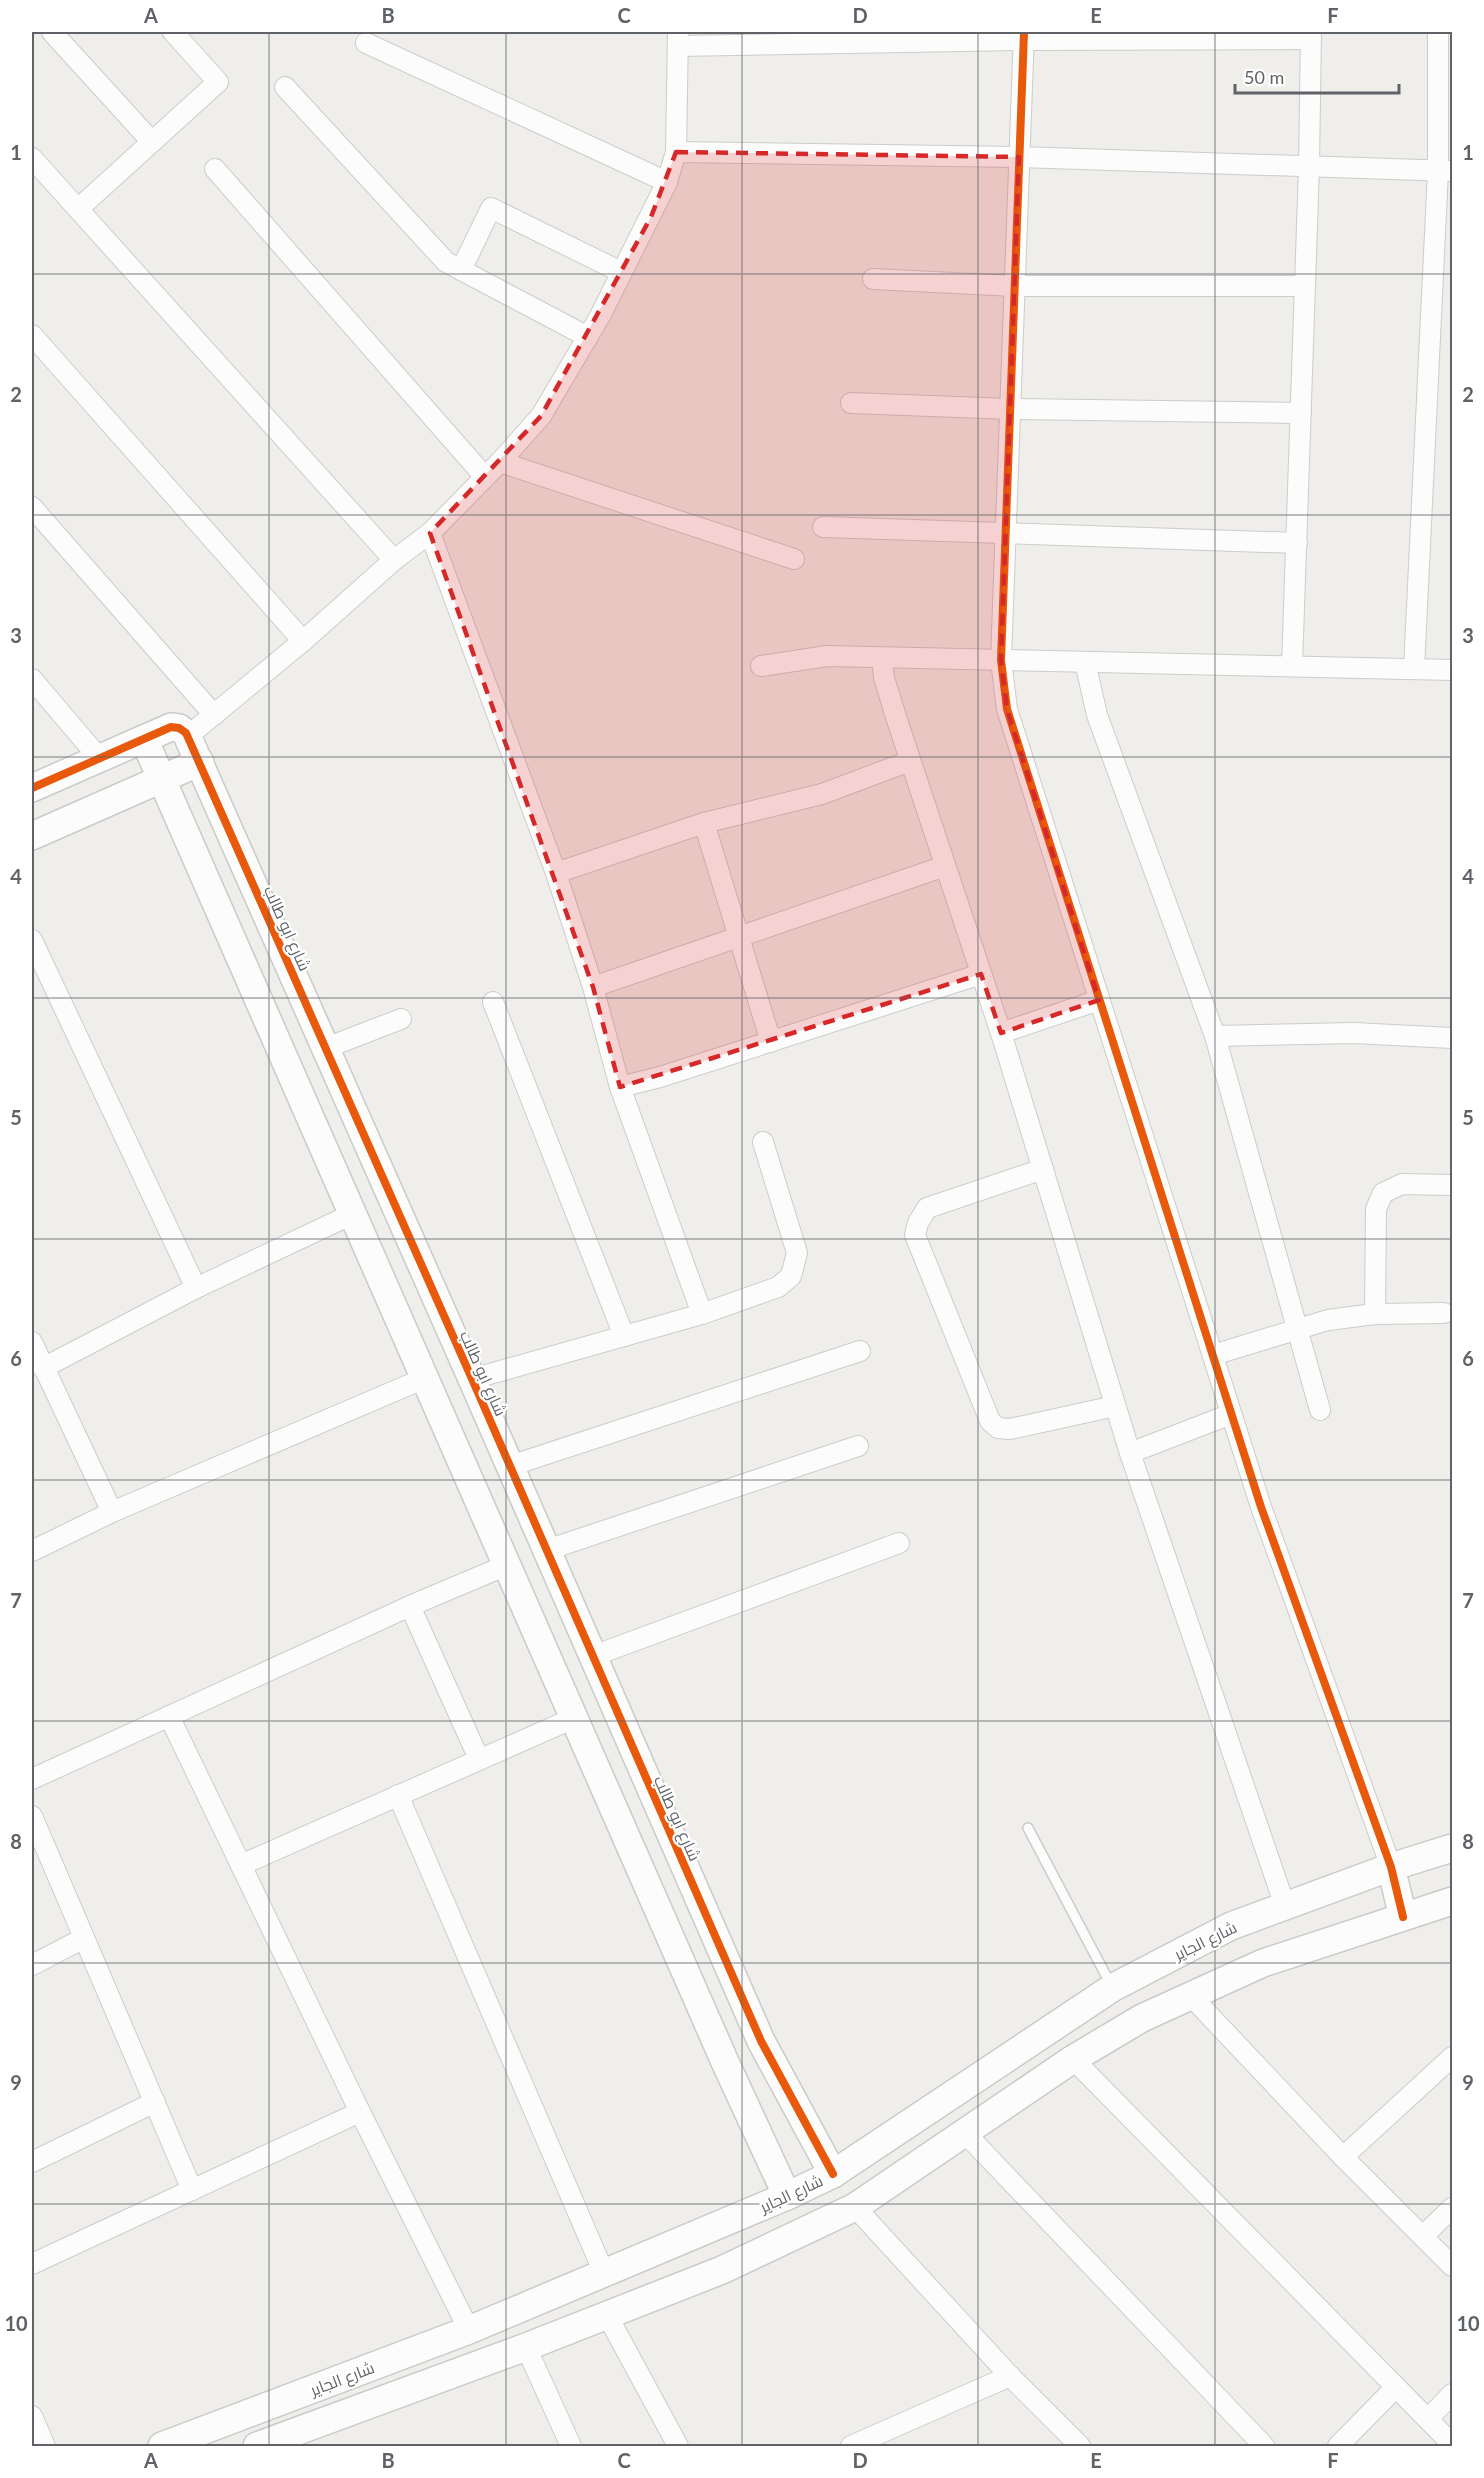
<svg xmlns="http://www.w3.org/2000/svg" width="1484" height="2478" viewBox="0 0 1484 2478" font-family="Lato,Cairo,sans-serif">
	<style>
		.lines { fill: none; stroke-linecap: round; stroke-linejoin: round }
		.lane-casing { stroke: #cbcccc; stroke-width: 12 }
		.street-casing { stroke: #cbcccc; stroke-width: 22 }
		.secondary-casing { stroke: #cacacb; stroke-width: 30 }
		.lane { stroke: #fdfcfc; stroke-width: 9 }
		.street { stroke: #fdfcfc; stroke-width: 20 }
		.secondary { stroke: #fdfcfc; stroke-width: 27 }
		.cycleway-casing { stroke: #fff; stroke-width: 11 }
		.cycleway { stroke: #e8590c; stroke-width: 8 }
		.marked { fill: #d62828; fill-opacity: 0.2; stroke: #d62828; stroke-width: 4.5; stroke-dasharray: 12 8; stroke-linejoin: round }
		.grid { fill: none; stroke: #5f6368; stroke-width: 1.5; stroke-opacity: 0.55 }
		.labels { text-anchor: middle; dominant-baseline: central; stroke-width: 4.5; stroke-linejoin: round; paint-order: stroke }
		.street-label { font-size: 16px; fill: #5f6368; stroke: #fff }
		.neatline { fill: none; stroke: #5f6368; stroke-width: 2 }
		.grid-label { font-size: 20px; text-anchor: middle; font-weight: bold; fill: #5f6368 }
	</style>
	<rect width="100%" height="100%" fill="#efeeea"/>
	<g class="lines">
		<g class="lane-casing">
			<polyline id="lane" points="1028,1828 1111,1985"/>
		</g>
		<g class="street-casing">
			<g id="street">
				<polyline points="52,32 152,142"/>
				<polyline points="1024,32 1001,660 1007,709 1261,1507 1391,1867"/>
				<polyline points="366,43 667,182"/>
				<polyline points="678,46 1024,40 1311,39"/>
				<polyline points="285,87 446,262 588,337"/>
				<polyline points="676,152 1019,157 1452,171"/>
				<polyline points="32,158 394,560"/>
				<polyline points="215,169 485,477"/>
				<polyline points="78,209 218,82 173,32"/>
				<polyline points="461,270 491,208 621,272"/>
				<polyline points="873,279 1014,286 1305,286"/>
				<polyline points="32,335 303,641"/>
				<polyline points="851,403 1010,409 1301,413"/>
				<polyline points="500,462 794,559"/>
				<polyline points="32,507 214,715"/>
				<polyline points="823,527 1297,543"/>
				<polyline points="430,533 556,873 593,987 620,1087 660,1077 981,974"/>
				<polyline points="882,658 884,678 897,720 1001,1033 1130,1453 1285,1906"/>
				<polyline points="1085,662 1097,715 1215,1036 1320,1410"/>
				<polyline points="761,666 827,656 1452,670"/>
				<polyline points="1292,666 1309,167 1311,32"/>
				<polyline points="1414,669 1438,171 1438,32"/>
				<polyline points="32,679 100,759"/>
				<polyline points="188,736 303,641 394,560 430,533 500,462 541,416 600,316 667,182 676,152 678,32"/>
				<polyline points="704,823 771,1042"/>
				<polyline points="556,873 704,823 822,794 910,761"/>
				<polyline points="32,940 196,1288"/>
				<polyline points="593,987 945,866"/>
				<polyline points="493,1002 624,1336"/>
				<polyline points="1001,1033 1099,1000"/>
				<polyline points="1215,1036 1354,1033 1452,1038"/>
				<polyline points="326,1048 401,1019"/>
				<polyline points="620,1087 702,1314"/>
				<polyline points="1043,1169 927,1208 918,1223 915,1235 990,1421 998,1428 1010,1429 1115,1406"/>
				<polyline points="1375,1314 1376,1209 1383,1193 1402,1184 1452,1185"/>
				<polyline points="32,1342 112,1512"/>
				<polyline points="1213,1355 1328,1320 1375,1314 1444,1313"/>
				<polyline points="43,1368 196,1288 346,1217"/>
				<polyline points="472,1379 702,1314 778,1287 791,1276 797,1253 763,1142"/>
				<polyline points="1130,1453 1231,1414"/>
				<polyline points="510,1466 860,1351"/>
				<polyline points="547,1550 858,1446"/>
				<polyline points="32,1551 112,1512 425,1378"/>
				<polyline points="410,1606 479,1759"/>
				<polyline points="593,1656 899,1543"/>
				<polyline points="169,1716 360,2112 469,2330"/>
				<polyline points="32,1779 410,1606 507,1565"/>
				<polyline points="398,1795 604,2273"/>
				<polyline points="32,1816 192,2190"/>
				<polyline points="241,1865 574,1718"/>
				<polyline points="32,1965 84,1938"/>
				<polyline points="1191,1996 1343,2157 1452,2266"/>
				<polyline points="1073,2059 1452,2444"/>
				<polyline points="965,2133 1264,2446"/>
				<polyline points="1343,2157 1452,2057"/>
				<polyline points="32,2162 155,2102"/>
				<polyline points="855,2207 1010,2376 1080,2446"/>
				<polyline points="1423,2236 1452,2208"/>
				<polyline points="32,2264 360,2112"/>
				<polyline points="607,2315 678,2446"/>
				<polyline points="526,2347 571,2446"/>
				<polyline points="32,2416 45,2446"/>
				<polyline points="1428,2419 1452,2394"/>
				<polyline points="851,2446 1010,2376"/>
				<polyline points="1338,2446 1395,2388"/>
			</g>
		</g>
		<g class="secondary-casing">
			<g id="secondary">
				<polyline points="144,739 725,2062 787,2196"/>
				<polyline points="32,788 171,727 179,728 186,733 472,1379 761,2041 833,2174"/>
				<polyline points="32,836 200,762"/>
				<polyline points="1391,1867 1403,1917"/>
				<polyline points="162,2446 469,2330 787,2196 833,2174 1112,1988 1231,1926 1391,1867 1452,1848"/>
				<polyline points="257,2446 526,2347 722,2270 855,2207 1073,2059 1142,2018 1263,1963 1452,1901"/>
			</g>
		</g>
		<use href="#lane" class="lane"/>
		<use href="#street" class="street"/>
		<use href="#secondary" class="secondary"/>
		<g class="cycleway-casing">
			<g id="cycleway">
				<polyline points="1024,32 1001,660 1007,709 1261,1507 1391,1867 1403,1917"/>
				<polyline points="32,788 171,727 179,728 186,733 472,1379 761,2041 833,2174"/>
			</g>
		</g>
		<use href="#cycleway" class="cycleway"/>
	</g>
	<path class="marked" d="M 676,152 L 1019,157 L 1001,660 L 1007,709 L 1099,1000 L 1001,1033 L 981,974 L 620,1087 L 593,987 L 430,533 L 541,416 L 651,217 Z"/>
	<path class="grid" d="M 269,32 L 269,2446M 506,32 L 506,2446M 742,32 L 742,2446M 978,32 L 978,2446M 1215,32 L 1215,2446M 32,274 L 1452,274M 32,515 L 1452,515M 32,757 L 1452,757M 32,998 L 1452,998M 32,1239 L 1452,1239M 32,1480 L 1452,1480M 32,1721 L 1452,1721M 32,1963 L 1452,1963M 32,2204 L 1452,2204"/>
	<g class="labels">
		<g class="street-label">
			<text transform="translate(288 928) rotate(66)">شارع ابو طالب</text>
			<text transform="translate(484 1373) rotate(66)">شارع ابو طالب</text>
			<text transform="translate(678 1818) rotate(66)">شارع ابو طالب</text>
			<text transform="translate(1205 1940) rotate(-26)">شارع الجاير</text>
			<text transform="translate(791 2193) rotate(-25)">شارع الجاير</text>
			<text transform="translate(342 2378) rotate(-21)">شارع الجاير</text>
		</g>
	</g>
	<rect width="1484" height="2478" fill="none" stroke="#ffffff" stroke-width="66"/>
	<path d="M1235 84v9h164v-9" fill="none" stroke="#5f6368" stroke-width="3"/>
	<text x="1244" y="84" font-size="18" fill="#5f6368" stroke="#ffffff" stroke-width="4.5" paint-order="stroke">50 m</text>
	<rect x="33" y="33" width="1418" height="2412" class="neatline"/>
	<g class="grid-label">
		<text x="151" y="23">A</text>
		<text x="388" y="23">B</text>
		<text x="624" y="23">C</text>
		<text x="860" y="23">D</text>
		<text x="1096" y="23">E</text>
		<text x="1333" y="23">F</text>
		<text x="16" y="160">1</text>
		<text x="1468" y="160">1</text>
		<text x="16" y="402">2</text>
		<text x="1468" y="402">2</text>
		<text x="16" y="643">3</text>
		<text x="1468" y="643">3</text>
		<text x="16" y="884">4</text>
		<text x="1468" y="884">4</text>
		<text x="16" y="1125">5</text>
		<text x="1468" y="1125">5</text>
		<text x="16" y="1366">6</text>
		<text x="1468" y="1366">6</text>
		<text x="16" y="1608">7</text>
		<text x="1468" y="1608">7</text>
		<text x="16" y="1849">8</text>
		<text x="1468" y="1849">8</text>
		<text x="16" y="2090">9</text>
		<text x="1468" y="2090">9</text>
		<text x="16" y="2331">10</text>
		<text x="1468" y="2331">10</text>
		<text x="151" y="2468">A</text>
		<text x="388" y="2468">B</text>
		<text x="624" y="2468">C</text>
		<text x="860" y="2468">D</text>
		<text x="1096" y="2468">E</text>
		<text x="1333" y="2468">F</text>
	</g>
</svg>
